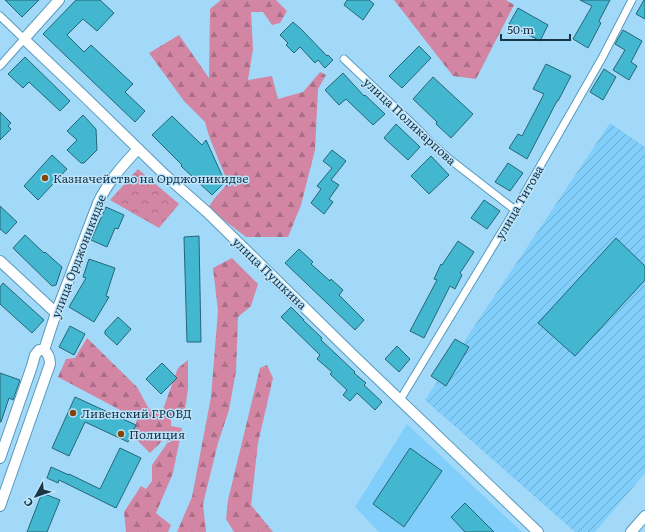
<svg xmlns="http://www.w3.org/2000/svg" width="645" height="532" viewBox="0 0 645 532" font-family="Literata,serif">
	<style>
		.built { fill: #82cefa }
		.industrial { fill: url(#industrial-furrows) }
		.forest { fill: url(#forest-firs) }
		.park { fill: url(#park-crowns) }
		.building { fill: #44b7d0; stroke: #236776 }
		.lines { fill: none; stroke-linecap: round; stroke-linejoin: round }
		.street-casing { stroke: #579abf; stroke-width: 9 }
		.secondary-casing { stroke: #579abf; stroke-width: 12 }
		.street { stroke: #fff; stroke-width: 7 }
		.secondary { stroke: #fff; stroke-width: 10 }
		.poi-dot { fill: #83440a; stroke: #bce4fc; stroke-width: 1.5 }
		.labels { text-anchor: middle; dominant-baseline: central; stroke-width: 3; stroke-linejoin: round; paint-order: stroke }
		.street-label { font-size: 12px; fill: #1a3645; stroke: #bce4fc }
		.poi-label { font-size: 12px; fill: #1a3645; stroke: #bce4fc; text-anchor: start }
	</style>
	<defs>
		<pattern id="industrial-furrows" width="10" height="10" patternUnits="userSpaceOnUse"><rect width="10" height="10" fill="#82cefa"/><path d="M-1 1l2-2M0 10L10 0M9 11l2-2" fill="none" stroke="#6aa8cc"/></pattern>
		<pattern id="forest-firs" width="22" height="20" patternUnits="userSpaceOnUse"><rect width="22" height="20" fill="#d386a4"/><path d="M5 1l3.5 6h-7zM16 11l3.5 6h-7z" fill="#aa6e87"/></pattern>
		<pattern id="park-crowns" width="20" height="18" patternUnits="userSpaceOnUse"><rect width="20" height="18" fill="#d386a4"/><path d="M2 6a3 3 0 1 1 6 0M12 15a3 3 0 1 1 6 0" fill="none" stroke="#aa6e87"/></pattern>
	</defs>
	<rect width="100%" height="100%" fill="#a3d9f8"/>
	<polygon class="built" points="407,424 522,532 379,532 355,507"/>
	<polygon class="industrial" points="610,123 645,147 645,473 595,532 575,532 425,400"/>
	<g class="forest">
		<polygon points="221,0 276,0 287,11 280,23 272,25 263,12 251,12 253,49 248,80 272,76 278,99 303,92 320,72 326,75 318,89 315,150 301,205 288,237 246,237 208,208 214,199 228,183 209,136 205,122 184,101 149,53 179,35 209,78 210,9"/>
		<polygon points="394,0 506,0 514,5 476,79 453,76"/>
		<polygon points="232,258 258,284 251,306 238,317 236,371 229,410 218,443 203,504 206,532 177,532 192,497 211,397 218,311 213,268"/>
		<polygon points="87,338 137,387 149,409 162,412 178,368 188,360 188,389 184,416 171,417 171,426 182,428 173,473 156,513 171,525 168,532 126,532 124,512 141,486 146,489 152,481 152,465 168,442 164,439 150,453 133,436 137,419 58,377 66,359 75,358"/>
		<polygon points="267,365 273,378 258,443 251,505 273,532 234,532 226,519 228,500 260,368"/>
	</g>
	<polygon class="park" points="138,169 179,204 159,228 110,200"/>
	<g class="building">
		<polygon points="5,0 39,0 22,17"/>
		<polygon points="76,0 100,0 114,13 97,31 83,19 67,35 84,52 91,45 133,84 125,92 145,111 135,122 43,34"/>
		<polygon points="347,0 369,0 374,4 363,20 344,5"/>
		<polygon points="580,0 610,0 599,21 601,23 588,48 573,39 592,6"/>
		<polygon points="644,0 645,0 645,19 636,14"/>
		<polygon points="518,8 548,25 540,41 509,24"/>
		<polygon points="293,22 302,30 327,56 328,55 333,60 325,68 318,60 315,63 300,47 294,53 286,45 288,43 280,35"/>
		<polygon points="623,30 642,41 631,62 637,66 629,80 613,70 625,50 615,44"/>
		<polygon points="419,46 431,58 402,88 389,76"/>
		<polygon points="25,57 70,101 60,111 29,82 23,88 8,74"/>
		<polygon points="546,64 571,76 558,101 557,101 527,159 509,148 518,134 522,136 544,94 533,89"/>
		<polygon points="604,69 616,77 603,100 590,92"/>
		<polygon points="343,73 364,96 365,95 385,114 373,125 346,99 339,105 325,90"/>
		<polygon points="433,77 473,114 451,138 436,124 437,122 413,99"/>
		<polygon points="0,112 11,123 8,126 11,129 0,140"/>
		<polygon points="83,115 96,129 97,150 84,163 81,163 67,150 77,140 67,131"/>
		<polygon points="172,116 202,145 206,140 225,182 212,195 181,166 182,165 152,135"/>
		<polygon points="396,124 420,147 408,160 384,138"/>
		<polygon points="332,150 346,161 331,180 339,185 329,199 333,202 324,214 311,203 321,189 317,186 332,168 323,161"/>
		<polygon points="52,155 67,169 38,200 24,186"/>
		<polygon points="431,156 449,175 429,194 411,176"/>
		<polygon points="508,163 523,173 510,191 495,182"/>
		<polygon points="484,200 500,211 487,229 471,218"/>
		<polygon points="0,206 17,222 6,234 0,229"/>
		<polygon points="106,207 124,215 118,229 115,228 107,247 91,240"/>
		<polygon points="25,235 44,253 45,252 62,267 56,285 52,286 13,248"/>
		<polygon points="199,236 201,342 187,342 184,237"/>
		<polygon points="616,238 645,266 645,280 575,356 538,323"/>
		<polygon points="458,241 474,252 460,273 462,275 455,289 450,286 424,338 410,331 437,280 434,279 441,264 442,265"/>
		<polygon points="299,249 313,262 311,264 330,281 331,279 343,290 339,295 364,320 355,330 329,305 285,263"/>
		<polygon points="89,259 115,268 106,296 109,297 94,322 69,307 86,278 83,277"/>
		<polygon points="3,283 44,320 32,333 0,304 0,287"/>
		<polygon points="291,307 304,320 303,320 322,338 321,340 355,372 354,373 366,383 364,385 382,402 375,410 357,393 350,401 343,395 347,390 330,374 332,372 317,359 320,355 281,317"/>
		<polygon points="118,317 131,329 117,345 105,334 105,331"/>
		<polygon points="70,326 85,334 74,355 59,347"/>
		<polygon points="455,339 469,347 446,386 431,376"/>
		<polygon points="397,346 410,359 399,372 385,359"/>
		<polygon points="162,363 177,378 161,394 146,379"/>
		<polygon points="0,373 20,380 13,400 9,398 1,422 0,422"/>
		<polygon points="75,397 136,425 128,442 85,422 69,456 52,448"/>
		<polygon points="120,448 141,458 116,508 59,480 58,483 47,478 51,467 69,475 69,474 100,489"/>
		<polygon points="410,448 442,471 404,527 373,504"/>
		<polygon points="42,493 60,500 47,532 27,532"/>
		<polygon points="465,503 494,532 465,532 451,517"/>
	</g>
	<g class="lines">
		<g class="street-casing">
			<g id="street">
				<polyline points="0,16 24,39 0,66"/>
				<polyline points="344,59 419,130 432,144 448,158 515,210"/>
				<polyline points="400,400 515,210 602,58 632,0"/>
			</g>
		</g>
		<g class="secondary-casing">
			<g id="secondary">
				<polyline points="59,0 24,39 84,96 165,175 207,212 355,357 538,532"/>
				<polyline points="0,261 56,313"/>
				<path d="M 44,350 L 56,313 L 98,203 C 108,182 122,166 138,149"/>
				<polyline points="0,458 32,366 35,355 39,350 44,350"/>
				<path d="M 0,506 L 50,364 C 50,358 49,354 44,350"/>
				<polyline points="631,532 645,516"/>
			</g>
		</g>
		<use href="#street" class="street"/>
		<use href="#secondary" class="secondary"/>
	</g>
	<g class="poi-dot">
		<circle cx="45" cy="178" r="4"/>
		<circle cx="73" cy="413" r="4"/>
		<circle cx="121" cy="434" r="4"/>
	</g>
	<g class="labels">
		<g class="street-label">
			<text transform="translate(410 121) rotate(43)">улица Поликарпова</text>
			<text transform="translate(519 202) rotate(-60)">улица Титова</text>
			<text transform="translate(78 256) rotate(-69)">улица Орджоникидзе</text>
			<text transform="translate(270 273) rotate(44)">улица Пушкина</text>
		</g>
		<g class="poi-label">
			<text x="53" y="178">Казначейство на Орджоникидзе</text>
			<text x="81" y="413">Ливенский ГРОВД</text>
			<text x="129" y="434">Полиция</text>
		</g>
	</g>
	<g transform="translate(36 496) rotate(230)" stroke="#bce4fc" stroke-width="3" paint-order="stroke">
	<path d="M0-3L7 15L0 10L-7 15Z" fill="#1a3645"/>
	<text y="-6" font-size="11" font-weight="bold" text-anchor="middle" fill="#1a3645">С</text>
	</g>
	<path d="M501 34v6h69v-6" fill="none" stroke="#1a3645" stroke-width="2"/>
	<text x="507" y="34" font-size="12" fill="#1a3645" stroke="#bce4fc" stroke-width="3" paint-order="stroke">50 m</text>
</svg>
